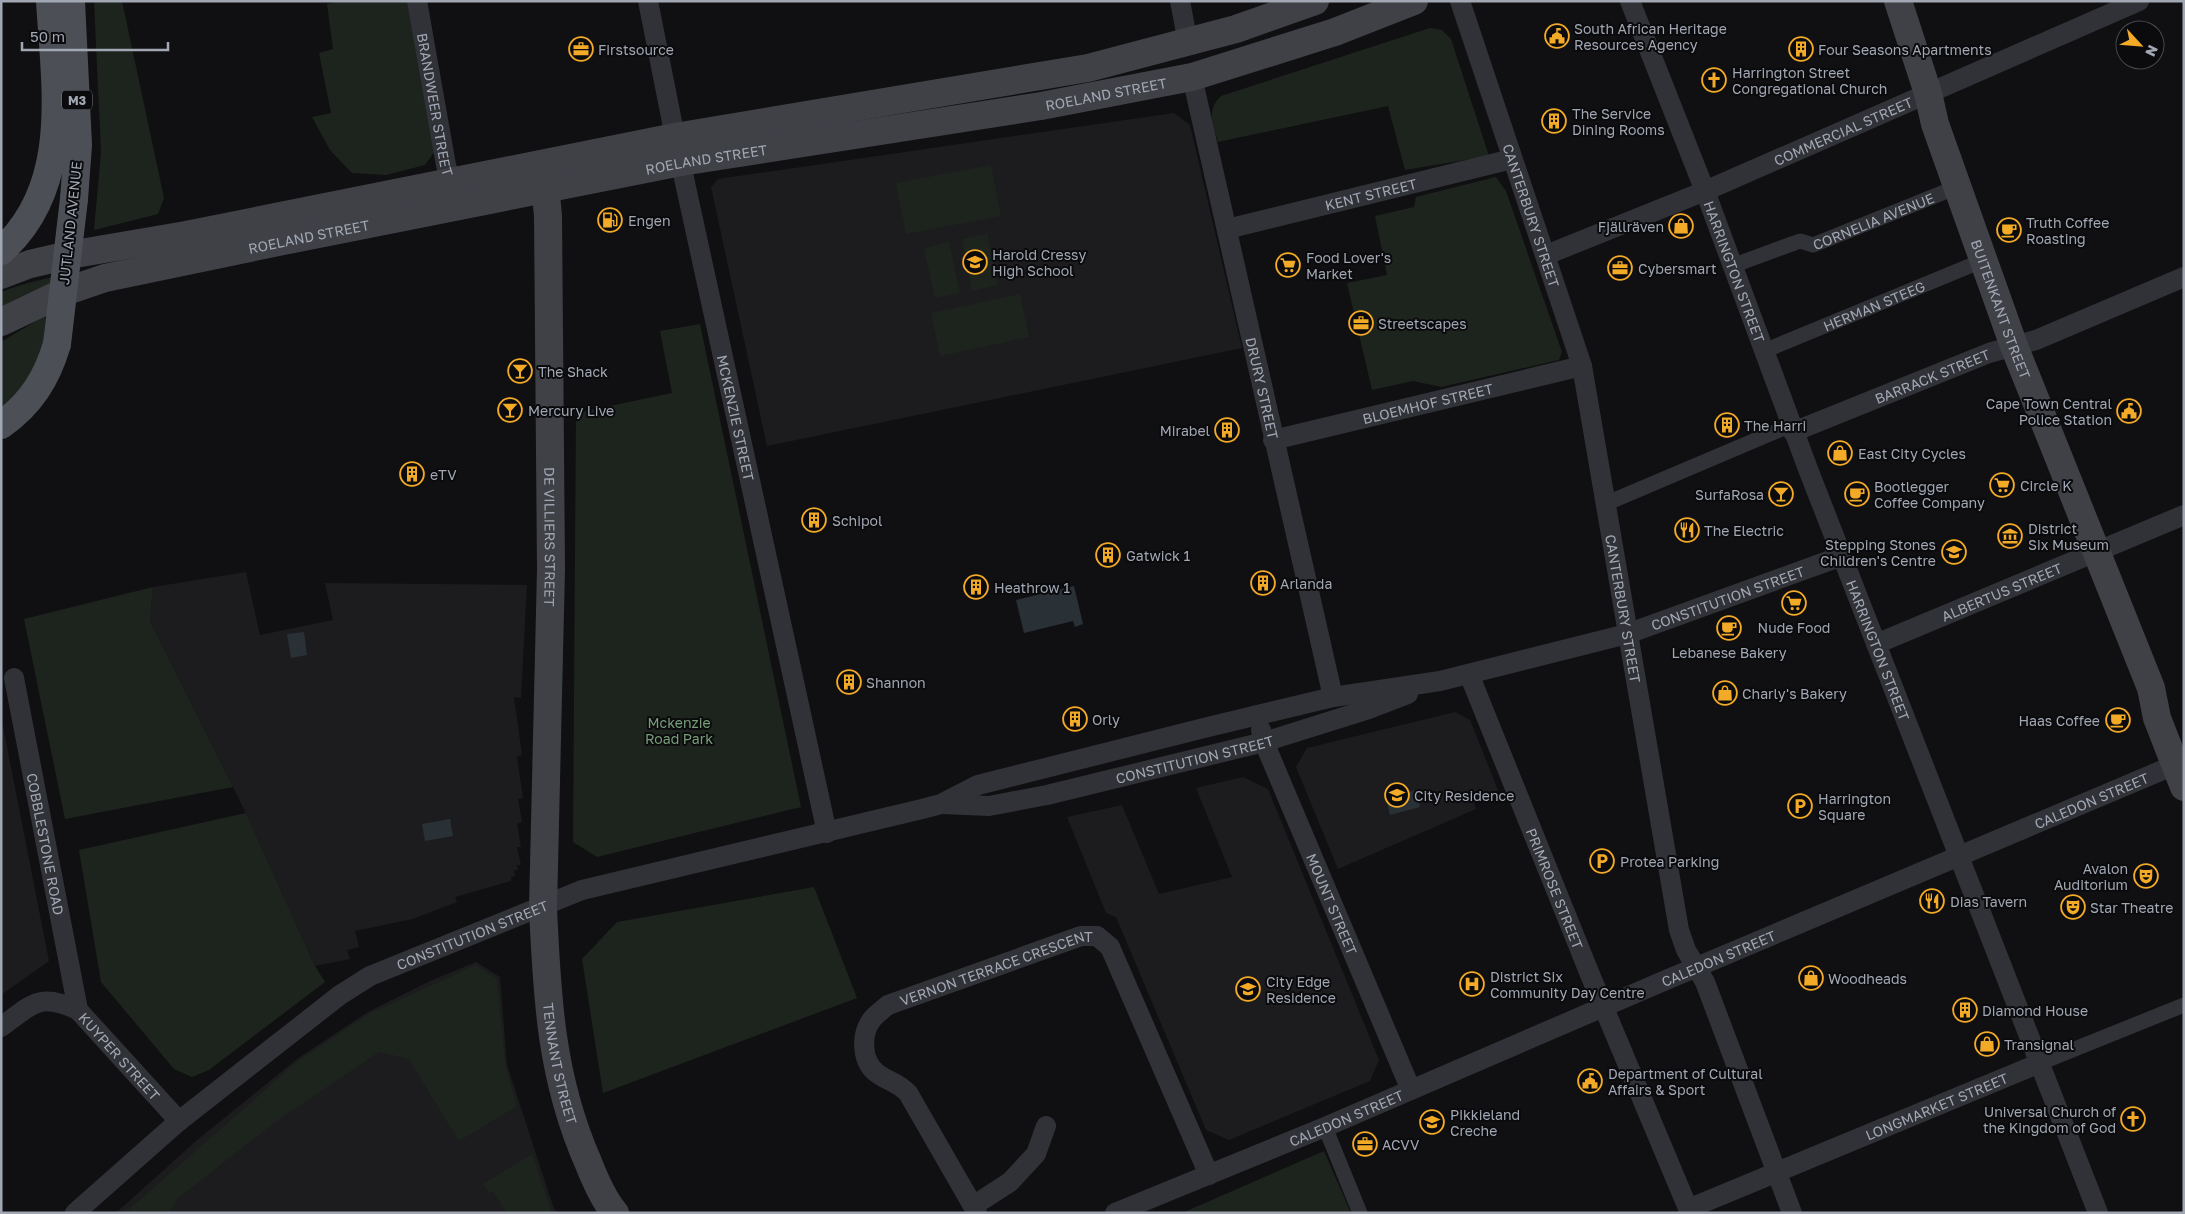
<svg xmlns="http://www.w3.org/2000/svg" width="2185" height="1214" viewBox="0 0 2185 1214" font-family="'Golos Text',sans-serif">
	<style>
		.built { fill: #1c1c1f }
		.green { fill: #1d241d }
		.water { fill: #293137 }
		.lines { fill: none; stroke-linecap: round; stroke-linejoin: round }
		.pedestrian { stroke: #313237; stroke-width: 15 }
		.minor { stroke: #313237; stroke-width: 20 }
		.secondary { stroke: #3f4147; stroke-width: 28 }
		.primary { stroke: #4d4f56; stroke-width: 28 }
		.primary-bridge { stroke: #4d4f56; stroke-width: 28 }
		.labels { text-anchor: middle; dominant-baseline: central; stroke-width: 4; stroke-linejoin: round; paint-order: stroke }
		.shield { fill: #0b0b0d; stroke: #747881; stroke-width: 1 }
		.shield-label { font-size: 12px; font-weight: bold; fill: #a1a7b3 }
		.poi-label { font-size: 14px; fill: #a1a7b3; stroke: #0b0b0d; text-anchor: start }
		.street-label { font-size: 14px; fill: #a1a7b3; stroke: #0b0b0d }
		.park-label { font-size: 14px; fill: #789e79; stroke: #0b0b0d }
	</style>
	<rect width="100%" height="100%" fill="#101012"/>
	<g class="built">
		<polygon points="1174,113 1190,125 1242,348 767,446 711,187 718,179"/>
		<polygon points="246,572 260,635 333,620 325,583 527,585 521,698 514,697 522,755 517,757 523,798 518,799 522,822 517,824 521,847 517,847 521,865 517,865 518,870 514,870 515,876 511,877 511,881 455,897 457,902 413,919 355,931 359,947 347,950 350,959 315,966 246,813 150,621 153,587"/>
		<polygon points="1455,712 1470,720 1498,790 1473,800 1476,809 1338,869 1296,767 1307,748"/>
		<polygon points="1,716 49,961 1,995"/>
		<polygon points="1243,777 1268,789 1379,1060 1370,1081 1229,1140 1206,1130 1116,917 1106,913 1067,817 1122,805 1159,894 1232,877 1196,788"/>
		<polygon points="476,962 500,977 507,1065 553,1206 557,1213 116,1213 196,1141 297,1059 368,1012 430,981"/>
	</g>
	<g class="green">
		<polygon points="94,1 122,1 164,198 158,214 94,230 101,152"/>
		<polygon points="341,1 407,1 435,151 425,165 386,175 352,173 330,150 312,117 331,113 319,53 333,49 327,4"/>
		<path d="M 1430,28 L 1442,30 L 1451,39 L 1489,156 L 1405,170 L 1388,106 L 1218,142 C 1213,124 1206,110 1221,96 Z"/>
		<polygon points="991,165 1001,216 906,234 896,183"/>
		<polygon points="1496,177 1506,191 1562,352 1559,360 1441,387 1413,381 1372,390 1347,283 1387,275 1375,216 1414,207 1416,197"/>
		<polygon points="987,234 998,285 972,291 962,239"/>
		<polygon points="949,242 960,293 935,298 924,248"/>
		<path d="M 138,265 L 1,310 L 1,292 C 44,275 92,271 138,265 Z"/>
		<polygon points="1020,294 1029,337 940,356 931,313"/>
		<polygon points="46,315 43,352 30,380 1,415 1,342"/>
		<polygon points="700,324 801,807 597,857 573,842 576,413 672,393 660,331"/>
		<polygon points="153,587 150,621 233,787 65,819 24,619"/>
		<polygon points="246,813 315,966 325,982 209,1070 192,1077 174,1069 101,982 79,850"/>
		<polygon points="814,887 857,998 603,1093 582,959 617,922"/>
		<polygon points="476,965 497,979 505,1064 517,1106 459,1141 409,1059 379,1052 275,1122 177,1199 169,1213 125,1213 298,1061 369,1014"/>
		<polygon points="1324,1151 1351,1213 1182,1213"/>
		<polygon points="532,1154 552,1213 507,1213 493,1191 489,1193 483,1184"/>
	</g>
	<g class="water">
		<polygon points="1074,586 1083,624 1075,627 1073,621 1024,633 1016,600"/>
		<polygon points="304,632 307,655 291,658 287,634"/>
		<polygon points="1416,790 1420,807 1390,815 1386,798"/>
		<polygon points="450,819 453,836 425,841 422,824"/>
	</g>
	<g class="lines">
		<g class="pedestrian">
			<path id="s1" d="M 1732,266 L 1800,241 L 1813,245 L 1957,187"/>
			<path id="s2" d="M 1764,351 L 1984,260"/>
			<polyline points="1605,504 1791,425"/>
			<polyline points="2040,1063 2184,1005"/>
			<polyline points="1325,1127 1360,1213"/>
		</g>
		<g class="minor">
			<path id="s3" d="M 417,1 L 446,165 L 455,195"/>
			<path id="s4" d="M 648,1 L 675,137 L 827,833"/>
			<polyline points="1180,1 1188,43"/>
			<path id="s5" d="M 1460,1 L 1582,366 L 1679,930 L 1686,950 L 1705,982 L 1792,1213"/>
			<path id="s6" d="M 1630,1 L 1705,191 L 1808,469 L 2098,1213"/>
			<path id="s7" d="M 1192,77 L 1333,697"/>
			<path id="s8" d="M 1227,229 L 1512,159"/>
			<path id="s9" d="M 1546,255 L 1705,191 L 2139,1"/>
			<path id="s10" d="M 1793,432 L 1989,353 L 2036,340 L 2184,277"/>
			<path id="s11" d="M 1273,440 L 1582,366"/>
			<path id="s12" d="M 1876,644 L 2184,515"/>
			<path id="s13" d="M 1469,674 L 1591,977 L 1690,1213"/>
			<path id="s14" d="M 14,678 L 78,1010"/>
			<path id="s15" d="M 1261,730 L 1264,742 L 1411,1090"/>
			<path id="s16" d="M 942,804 L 989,806 L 1047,795 L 1264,742 L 1369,709 L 1408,694"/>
			<path id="s17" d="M 1,1027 C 33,1004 39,992 78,1010 L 179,1121"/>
			<polyline points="973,1206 1010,1182 1036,1154 1046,1126"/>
			<path id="s18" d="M 1688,1209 L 2040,1063"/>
			<path id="s19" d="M 75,1213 L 179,1121 L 340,995 L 370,976 L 582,890 L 922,809 L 941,804 L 978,785 L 1208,727 L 1333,697 L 1440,681 L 1627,634 L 1842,556"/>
			<path id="s20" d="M 977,1213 L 908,1093 C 896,1081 889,1082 878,1074 C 861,1062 860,1034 873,1018 C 878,1013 883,1009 888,1005 L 1081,936 L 1097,936 L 1110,947 L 1209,1175"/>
			<path id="s21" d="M 1115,1213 L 1325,1127 L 1666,980 L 2184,761"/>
		</g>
		<g class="secondary">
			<path id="s22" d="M 1898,1 L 1928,93 L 1935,124 L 2014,346 L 2151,688 L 2157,718 L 2184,787"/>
			<path id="s23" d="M 544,173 L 548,216 L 551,569 L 543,908 C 547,998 551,1078 588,1162 C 595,1180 603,1199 615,1213"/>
			<polyline points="1,275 30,264 69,255 186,235 675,137 1088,68 1236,29 1315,1"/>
			<path id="s24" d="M 1,322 L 64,292 L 105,278 L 283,241 L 681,162 L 1041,106 L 1192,77 L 1335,32 L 1414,1"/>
		</g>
		<g class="primary">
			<polyline points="71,1 78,145 74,199"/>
			<path d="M 1,251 C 73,187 55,87 50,1"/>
			<path d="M 1,425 C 31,404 47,378 57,344"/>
		</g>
		<polyline class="primary-bridge" points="57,344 74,199"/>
	</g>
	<defs>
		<g id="civic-ring" transform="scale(1.25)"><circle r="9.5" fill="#0b0b0d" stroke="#f3aa27" stroke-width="1.5"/><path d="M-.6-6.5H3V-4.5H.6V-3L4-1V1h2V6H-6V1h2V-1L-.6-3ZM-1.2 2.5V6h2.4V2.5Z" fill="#f3aa27"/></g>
		<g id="office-ring" transform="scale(1.25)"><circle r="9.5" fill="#0b0b0d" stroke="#f3aa27" stroke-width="1.5"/><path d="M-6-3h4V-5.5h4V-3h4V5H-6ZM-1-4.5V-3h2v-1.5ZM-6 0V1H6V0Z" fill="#f3aa27"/></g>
		<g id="building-ring" transform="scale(1.25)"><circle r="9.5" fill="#0b0b0d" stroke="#f3aa27" stroke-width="1.5"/><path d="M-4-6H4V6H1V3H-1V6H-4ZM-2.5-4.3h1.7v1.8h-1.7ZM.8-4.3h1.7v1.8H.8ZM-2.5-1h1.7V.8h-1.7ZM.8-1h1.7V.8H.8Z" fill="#f3aa27"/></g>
		<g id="church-ring" transform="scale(1.25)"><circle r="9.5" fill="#0b0b0d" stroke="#f3aa27" stroke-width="1.5"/><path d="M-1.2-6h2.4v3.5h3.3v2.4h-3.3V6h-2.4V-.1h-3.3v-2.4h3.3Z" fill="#f3aa27"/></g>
		<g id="fuel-ring" transform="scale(1.25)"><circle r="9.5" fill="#0b0b0d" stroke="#f3aa27" stroke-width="1.5"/><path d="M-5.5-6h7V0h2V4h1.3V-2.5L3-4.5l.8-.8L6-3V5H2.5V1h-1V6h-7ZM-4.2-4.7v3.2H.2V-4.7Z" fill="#f3aa27"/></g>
		<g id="shop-ring" transform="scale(1.25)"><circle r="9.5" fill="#0b0b0d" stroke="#f3aa27" stroke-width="1.5"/><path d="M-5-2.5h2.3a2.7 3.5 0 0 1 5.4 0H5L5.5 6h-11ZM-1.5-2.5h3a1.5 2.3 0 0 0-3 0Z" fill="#f3aa27"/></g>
		<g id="cafe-ring" transform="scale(1.25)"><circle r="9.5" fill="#0b0b0d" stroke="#f3aa27" stroke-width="1.5"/><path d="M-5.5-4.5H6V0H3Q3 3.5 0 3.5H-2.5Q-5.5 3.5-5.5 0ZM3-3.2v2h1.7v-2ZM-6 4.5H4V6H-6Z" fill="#f3aa27"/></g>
		<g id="school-ring" transform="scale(1.25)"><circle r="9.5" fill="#0b0b0d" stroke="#f3aa27" stroke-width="1.5"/><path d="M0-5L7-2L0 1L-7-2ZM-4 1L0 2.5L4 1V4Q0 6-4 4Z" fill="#f3aa27"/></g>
		<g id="supermarket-ring" transform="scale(1.25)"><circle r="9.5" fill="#0b0b0d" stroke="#f3aa27" stroke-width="1.5"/><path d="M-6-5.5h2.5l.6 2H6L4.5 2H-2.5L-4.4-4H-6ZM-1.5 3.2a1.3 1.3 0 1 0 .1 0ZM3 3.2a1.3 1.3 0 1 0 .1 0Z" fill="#f3aa27"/></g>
		<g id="bar-ring" transform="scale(1.25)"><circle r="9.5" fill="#0b0b0d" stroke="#f3aa27" stroke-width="1.5"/><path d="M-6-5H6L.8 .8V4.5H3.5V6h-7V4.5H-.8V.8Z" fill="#f3aa27"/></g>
		<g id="restaurant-ring" transform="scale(1.25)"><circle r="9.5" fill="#0b0b0d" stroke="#f3aa27" stroke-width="1.5"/><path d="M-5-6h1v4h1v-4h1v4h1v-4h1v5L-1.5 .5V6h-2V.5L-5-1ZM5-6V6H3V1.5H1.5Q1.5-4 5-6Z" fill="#f3aa27"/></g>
		<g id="museum-ring" transform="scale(1.25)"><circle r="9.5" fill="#0b0b0d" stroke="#f3aa27" stroke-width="1.5"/><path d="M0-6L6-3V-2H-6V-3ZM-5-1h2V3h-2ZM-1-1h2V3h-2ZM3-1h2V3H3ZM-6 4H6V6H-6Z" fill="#f3aa27"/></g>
		<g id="university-ring" transform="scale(1.25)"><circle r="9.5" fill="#0b0b0d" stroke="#f3aa27" stroke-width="1.5"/><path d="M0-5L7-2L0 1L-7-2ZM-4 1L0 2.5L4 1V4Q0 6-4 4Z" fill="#f3aa27"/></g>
		<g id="parking-ring" transform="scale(1.25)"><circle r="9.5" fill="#0b0b0d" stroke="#f3aa27" stroke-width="1.5"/><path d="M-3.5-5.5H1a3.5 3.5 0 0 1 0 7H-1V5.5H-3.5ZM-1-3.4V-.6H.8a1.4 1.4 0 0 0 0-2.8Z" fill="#f3aa27"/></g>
		<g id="theatre-ring" transform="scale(1.25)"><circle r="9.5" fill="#0b0b0d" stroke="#f3aa27" stroke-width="1.5"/><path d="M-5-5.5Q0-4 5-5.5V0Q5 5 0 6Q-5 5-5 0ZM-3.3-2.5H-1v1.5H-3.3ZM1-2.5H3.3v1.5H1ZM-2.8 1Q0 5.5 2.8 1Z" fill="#f3aa27"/></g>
		<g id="hospital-ring" transform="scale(1.25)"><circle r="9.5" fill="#0b0b0d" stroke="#f3aa27" stroke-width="1.5"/><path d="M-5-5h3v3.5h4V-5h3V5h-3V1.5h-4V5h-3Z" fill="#f3aa27"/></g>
	</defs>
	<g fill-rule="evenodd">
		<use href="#civic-ring" x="1557" y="36"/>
		<use href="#office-ring" x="581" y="49"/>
		<use href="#building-ring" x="1801" y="49"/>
		<use href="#church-ring" x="1714" y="80"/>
		<use href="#building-ring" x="1554" y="121"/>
		<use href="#fuel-ring" x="610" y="220"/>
		<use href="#shop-ring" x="1681" y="226"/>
		<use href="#cafe-ring" x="2009" y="230"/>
		<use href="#school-ring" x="975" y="262"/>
		<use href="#supermarket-ring" x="1288" y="265"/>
		<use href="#office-ring" x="1620" y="268"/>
		<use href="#office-ring" x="1361" y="323"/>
		<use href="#bar-ring" x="520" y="371"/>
		<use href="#bar-ring" x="510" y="410"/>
		<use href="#civic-ring" x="2129" y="411"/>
		<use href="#building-ring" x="1727" y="425"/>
		<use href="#building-ring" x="1227" y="430"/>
		<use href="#shop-ring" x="1840" y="453"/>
		<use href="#building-ring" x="412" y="474"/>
		<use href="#supermarket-ring" x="2002" y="485"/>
		<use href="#bar-ring" x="1781" y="494"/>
		<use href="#cafe-ring" x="1857" y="494"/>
		<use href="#building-ring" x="814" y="520"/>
		<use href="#restaurant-ring" x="1687" y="530"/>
		<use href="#museum-ring" x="2010" y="536"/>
		<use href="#school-ring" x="1954" y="552"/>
		<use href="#building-ring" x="1108" y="555"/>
		<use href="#building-ring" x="1263" y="583"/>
		<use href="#building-ring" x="976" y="587"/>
		<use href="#supermarket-ring" x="1794" y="603"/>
		<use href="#cafe-ring" x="1729" y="628"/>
		<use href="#building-ring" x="849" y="682"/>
		<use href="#shop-ring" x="1725" y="693"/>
		<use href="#building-ring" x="1075" y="719"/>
		<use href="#cafe-ring" x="2118" y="720"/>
		<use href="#university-ring" x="1397" y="795"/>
		<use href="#parking-ring" x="1800" y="806"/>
		<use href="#parking-ring" x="1602" y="861"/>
		<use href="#theatre-ring" x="2146" y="876"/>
		<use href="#restaurant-ring" x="1932" y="901"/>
		<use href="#theatre-ring" x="2073" y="907"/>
		<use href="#shop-ring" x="1811" y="978"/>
		<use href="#hospital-ring" x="1472" y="984"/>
		<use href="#university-ring" x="1248" y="989"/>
		<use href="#building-ring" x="1965" y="1010"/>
		<use href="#shop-ring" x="1987" y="1044"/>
		<use href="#civic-ring" x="1590" y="1081"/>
		<use href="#church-ring" x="2133" y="1119"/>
		<use href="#school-ring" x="1432" y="1122"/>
		<use href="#office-ring" x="1365" y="1144"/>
	</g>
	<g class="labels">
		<rect class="shield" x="62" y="90.5" width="30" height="19" rx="4"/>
		<g class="shield-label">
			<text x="77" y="100">M3</text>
		</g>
		<g class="poi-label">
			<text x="1574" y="28">South African Heritage<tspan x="1574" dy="16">Resources Agency</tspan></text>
			<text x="598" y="49">Firstsource</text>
			<text x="1818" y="49">Four Seasons Apartments</text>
			<text x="1732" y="72">Harrington Street<tspan x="1732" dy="16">Congregational Church</tspan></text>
			<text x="1572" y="113">The Service<tspan x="1572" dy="16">Dining Rooms</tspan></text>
			<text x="628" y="220">Engen</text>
			<text x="2026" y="222">Truth Coffee<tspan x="2026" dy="16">Roasting</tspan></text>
			<text x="1664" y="226" text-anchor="end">Fjällräven</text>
			<text x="992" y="254">Harold Cressy<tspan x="992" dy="16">High School</tspan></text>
			<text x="1306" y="257">Food Lover's<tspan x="1306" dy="16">Market</tspan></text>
			<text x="1638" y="268">Cybersmart</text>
			<text x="1378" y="323">Streetscapes</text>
			<text x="538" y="371">The Shack</text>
			<text x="2112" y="403" text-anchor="end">Cape Town Central<tspan x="2112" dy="16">Police Station</tspan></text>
			<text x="528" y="410">Mercury Live</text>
			<text x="1744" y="425">The Harri</text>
			<text x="1210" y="430" text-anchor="end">Mirabel</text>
			<text x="1858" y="453">East City Cycles</text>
			<text x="430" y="474">eTV</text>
			<text x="2020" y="485">Circle K</text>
			<text x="1874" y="486">Bootlegger<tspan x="1874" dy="16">Coffee Company</tspan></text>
			<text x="1764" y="494" text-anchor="end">SurfaRosa</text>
			<text x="832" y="520">Schipol</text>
			<text x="2028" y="528">District<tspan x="2028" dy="16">Six Museum</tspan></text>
			<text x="1704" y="530">The Electric</text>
			<text x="1936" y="544" text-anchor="end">Stepping Stones<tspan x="1936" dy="16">Children's Centre</tspan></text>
			<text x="1126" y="555">Gatwick 1</text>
			<text x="1280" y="583">Arlanda</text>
			<text x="994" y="587">Heathrow 1</text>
			<text x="1794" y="627" text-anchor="middle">Nude Food</text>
			<text x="1729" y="652" text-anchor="middle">Lebanese Bakery</text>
			<text x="866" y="682">Shannon</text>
			<text x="1742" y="693">Charly's Bakery</text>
			<text x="1092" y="719">Orly</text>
			<text x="2100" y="720" text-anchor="end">Haas Coffee</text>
			<text x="1414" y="795">City Residence</text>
			<text x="1818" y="798">Harrington<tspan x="1818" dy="16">Square</tspan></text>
			<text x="1620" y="861">Protea Parking</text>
			<text x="2128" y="868" text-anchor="end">Avalon<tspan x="2128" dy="16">Auditorium</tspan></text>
			<text x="1950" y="901">Dias Tavern</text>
			<text x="2090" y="907">Star Theatre</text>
			<text x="1490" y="976">District Six<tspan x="1490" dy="16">Community Day Centre</tspan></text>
			<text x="1828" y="978">Woodheads</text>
			<text x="1266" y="981">City Edge<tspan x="1266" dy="16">Residence</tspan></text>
			<text x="1982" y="1010">Diamond House</text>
			<text x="2004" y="1044">Transignal</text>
			<text x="1608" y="1073">Department of Cultural<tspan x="1608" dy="16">Affairs &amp; Sport</tspan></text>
			<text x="2116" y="1111" text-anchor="end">Universal Church of<tspan x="2116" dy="16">the Kingdom of God</tspan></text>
			<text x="1450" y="1114">Pikkieland<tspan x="1450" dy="16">Creche</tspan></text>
			<text x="1382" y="1144">ACVV</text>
		</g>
		<g class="street-label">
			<text stroke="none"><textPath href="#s24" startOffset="1131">ROELAND STREET</textPath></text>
			<text stroke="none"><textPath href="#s3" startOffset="105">BRANDWEER STREET</textPath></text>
			<text stroke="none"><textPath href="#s9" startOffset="322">COMMERCIAL STREET</textPath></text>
			<text stroke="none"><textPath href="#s24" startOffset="726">ROELAND STREET</textPath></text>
			<text stroke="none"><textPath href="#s8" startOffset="148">KENT STREET</textPath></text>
			<text stroke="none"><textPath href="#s5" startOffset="226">CANTERBURY STREET</textPath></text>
			<text stroke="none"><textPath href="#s1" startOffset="151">CORNELIA AVENUE</textPath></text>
			<text transform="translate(70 223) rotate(-84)">JUTLAND AVENUE</text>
			<text stroke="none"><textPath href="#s24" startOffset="321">ROELAND STREET</textPath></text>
			<text stroke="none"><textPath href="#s6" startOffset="290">HARRINGTON STREET</textPath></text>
			<text stroke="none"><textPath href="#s2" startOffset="119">HERMAN STEEG</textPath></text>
			<text stroke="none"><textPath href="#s22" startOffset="325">BUITENKANT STREET</textPath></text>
			<text stroke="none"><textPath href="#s10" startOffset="150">BARRACK STREET</textPath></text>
			<text stroke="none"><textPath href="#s7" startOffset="319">DRURY STREET</textPath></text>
			<text stroke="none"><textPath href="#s11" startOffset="159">BLOEMHOF STREET</textPath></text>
			<text stroke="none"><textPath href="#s4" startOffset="426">MCKENZIE STREET</textPath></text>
			<text stroke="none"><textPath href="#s23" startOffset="364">DE VILLIERS STREET</textPath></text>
			<text stroke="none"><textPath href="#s12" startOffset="136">ALBERTUS STREET</textPath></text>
			<text stroke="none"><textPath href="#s19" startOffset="1792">CONSTITUTION STREET</textPath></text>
			<text stroke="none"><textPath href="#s5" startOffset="631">CANTERBURY STREET</textPath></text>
			<text stroke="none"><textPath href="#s6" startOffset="695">HARRINGTON STREET</textPath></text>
			<text stroke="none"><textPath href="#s16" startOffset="258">CONSTITUTION STREET</textPath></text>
			<text stroke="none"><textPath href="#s21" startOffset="1060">CALEDON STREET</textPath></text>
			<text stroke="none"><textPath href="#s14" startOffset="169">COBBLESTONE ROAD</textPath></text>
			<text stroke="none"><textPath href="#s13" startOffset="231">PRIMROSE STREET</textPath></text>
			<text stroke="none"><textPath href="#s15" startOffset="188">MOUNT STREET</textPath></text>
			<text stroke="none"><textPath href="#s19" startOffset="489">CONSTITUTION STREET</textPath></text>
			<text stroke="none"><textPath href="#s21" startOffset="655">CALEDON STREET</textPath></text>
			<text stroke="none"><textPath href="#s20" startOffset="371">VERNON TERRACE CRESCENT</textPath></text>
			<text stroke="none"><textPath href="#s17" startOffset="148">KUYPER STREET</textPath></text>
			<text stroke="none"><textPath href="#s23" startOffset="892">TENNANT STREET</textPath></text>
			<text stroke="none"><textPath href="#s18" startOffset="269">LONGMARKET STREET</textPath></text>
			<text stroke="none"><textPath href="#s21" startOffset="250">CALEDON STREET</textPath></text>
		</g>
		<g class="park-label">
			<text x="679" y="722">Mckenzie<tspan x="679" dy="16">Road Park</tspan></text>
		</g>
	</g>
	<rect width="2185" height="1214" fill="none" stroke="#a1a7b3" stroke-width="5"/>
	<g transform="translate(2140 45) rotate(116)"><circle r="24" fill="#0b0b0d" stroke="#47494f"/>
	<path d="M0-4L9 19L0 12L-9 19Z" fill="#f3aa27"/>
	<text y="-8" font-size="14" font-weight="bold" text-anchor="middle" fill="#a1a7b3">N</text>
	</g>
	<path d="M22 42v8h146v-8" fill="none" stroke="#a1a7b3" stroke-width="2.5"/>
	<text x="30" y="42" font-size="15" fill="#a1a7b3" stroke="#0b0b0d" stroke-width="4" paint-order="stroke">50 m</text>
</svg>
